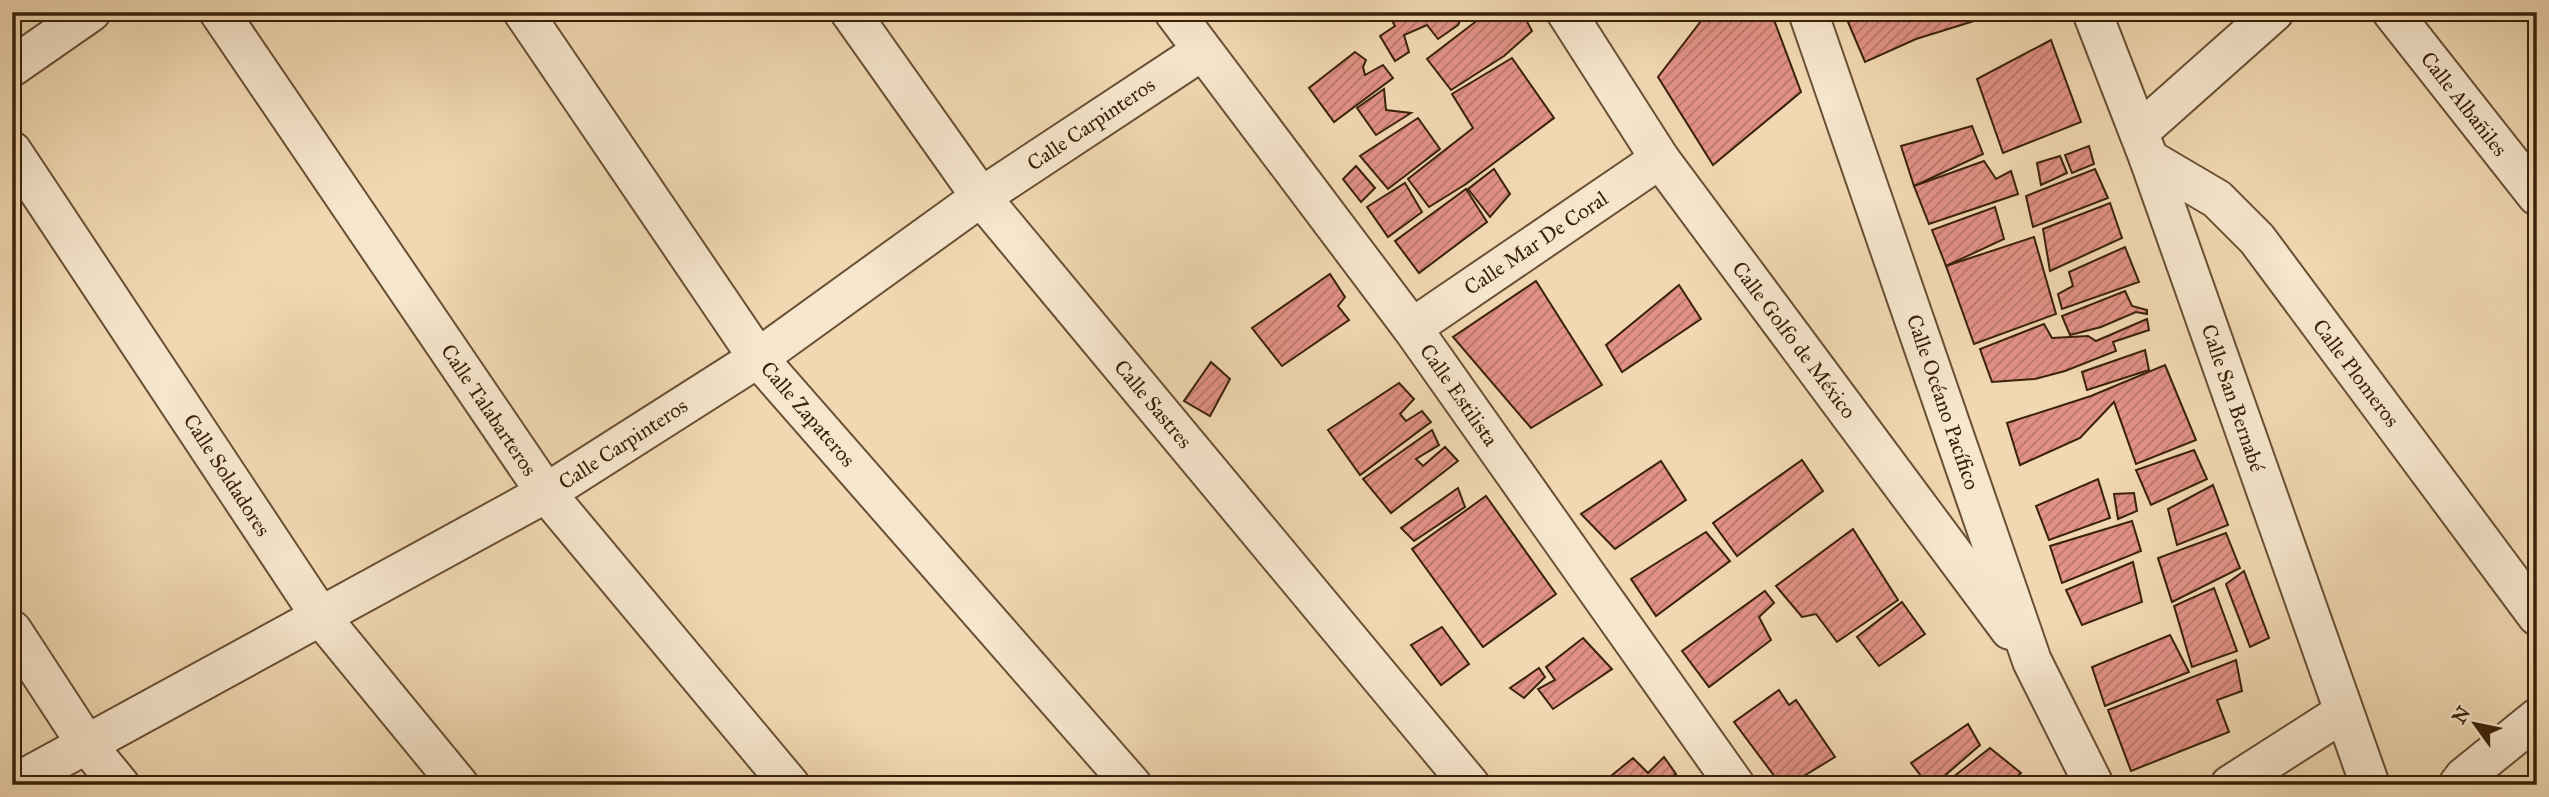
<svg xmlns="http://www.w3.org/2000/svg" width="2549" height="797" viewBox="0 0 2549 797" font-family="'IM FELL Great Primer',serif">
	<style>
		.building { fill: url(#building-hatch); stroke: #3a2109; stroke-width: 2 }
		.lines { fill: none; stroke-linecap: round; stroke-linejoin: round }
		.minor-casing { stroke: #684f33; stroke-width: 42 }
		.minor { stroke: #f6e6cd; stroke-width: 38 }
		.labels { text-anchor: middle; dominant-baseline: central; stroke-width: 6; stroke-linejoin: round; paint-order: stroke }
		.street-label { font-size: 21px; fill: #3a2109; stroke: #f6e6cd }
	</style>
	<defs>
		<pattern id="building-hatch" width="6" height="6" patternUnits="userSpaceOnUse" patternTransform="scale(1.75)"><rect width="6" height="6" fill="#e19185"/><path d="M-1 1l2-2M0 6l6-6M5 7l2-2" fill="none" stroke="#b7766b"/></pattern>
	</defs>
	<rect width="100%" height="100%" fill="#f1d8b2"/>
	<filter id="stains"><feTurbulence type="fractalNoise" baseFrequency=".00286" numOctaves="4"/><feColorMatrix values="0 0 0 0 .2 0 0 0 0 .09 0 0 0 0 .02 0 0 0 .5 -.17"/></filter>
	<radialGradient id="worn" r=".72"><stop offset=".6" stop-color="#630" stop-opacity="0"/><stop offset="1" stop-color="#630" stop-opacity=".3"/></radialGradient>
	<g class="building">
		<polygon points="1387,12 1464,12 1464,13 1458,25 1438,39 1427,25 1404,35 1409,52 1395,61 1380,36 1395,26"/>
		<polygon points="1481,12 1522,12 1532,31 1504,56 1451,90 1427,59 1483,16"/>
		<polygon points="1708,12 1771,12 1801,92 1713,165 1658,77"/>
		<polygon points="1875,12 2003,12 1916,39 1865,62 1848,22"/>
		<polygon points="2051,40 2081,122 2003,153 1977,79"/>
		<polygon points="1355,52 1366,60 1363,67 1365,75 1383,65 1393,78 1334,122 1309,88"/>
		<polygon points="1512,58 1554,118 1466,184 1429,207 1408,179 1473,128 1452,94"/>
		<polygon points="1384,89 1386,110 1411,113 1376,135 1357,108"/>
		<polygon points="1418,118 1440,149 1388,189 1360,156"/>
		<polygon points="1972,126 1983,154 1914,186 1901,146"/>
		<polygon points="2089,146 2094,164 2072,173 2065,155"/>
		<polygon points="2060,156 2067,173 2041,185 2037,163"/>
		<polygon points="1984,161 1996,179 2011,171 2018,194 1929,224 1914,186"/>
		<polygon points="1356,166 1375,188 1361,202 1343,179"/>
		<polygon points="1494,169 1510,194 1490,217 1468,189"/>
		<polygon points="2095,169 2108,198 2033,227 2026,196"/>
		<polygon points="1405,183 1422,212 1388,237 1367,207"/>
		<polygon points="1466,189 1487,222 1419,273 1395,241"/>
		<polygon points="2110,203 2122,238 2050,271 2043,229"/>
		<polygon points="1995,207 2004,239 1946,266 1932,230"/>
		<polygon points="2034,237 2056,314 1974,344 1946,266"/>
		<polygon points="2125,247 2139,282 2062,309 2058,294 2073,286 2069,272"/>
		<polygon points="1330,274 1345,297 1338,306 1349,320 1282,366 1252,328"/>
		<polygon points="1536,281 1602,385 1531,428 1453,337"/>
		<polygon points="1679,285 1701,319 1622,372 1606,345"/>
		<polygon points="2125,291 2132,306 2147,310 2147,314 2136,312 2101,327 2070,335 2062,316"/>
		<polygon points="2147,319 2149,330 2113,342 2116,351 2065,371 2035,379 1992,382 1980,349 2044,324 2052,338 2088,336 2096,341"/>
		<polygon points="2145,350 2149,370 2087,390 2082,372"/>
		<polygon points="1211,362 1230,379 1210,416 1184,401"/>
		<polygon points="2165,365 2196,440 2136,464 2114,402 2080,438 2020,465 2007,423 2091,396"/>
		<polygon points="1399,383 1414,399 1400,414 1406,421 1422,411 1431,422 1360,475 1328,430"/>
		<polygon points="1432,430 1439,445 1416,459 1423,466 1445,447 1458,461 1391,513 1363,479"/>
		<polygon points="2194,450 2207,479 2151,505 2136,470"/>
		<polygon points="1802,460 1823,491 1737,556 1713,523"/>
		<polygon points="1661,461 1686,500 1615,549 1581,514"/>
		<polygon points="2098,479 2110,518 2049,540 2036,506"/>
		<polygon points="2213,485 2228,525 2177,545 2168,509"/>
		<polygon points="1458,488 1465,507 1414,541 1401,528"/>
		<polygon points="2134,493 2137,511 2118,519 2114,494"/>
		<polygon points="1486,496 1556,594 1483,647 1412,549"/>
		<polygon points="2132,521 2141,551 2062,583 2050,546"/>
		<polygon points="1853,529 1898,600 1837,642 1816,614 1802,617 1776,586"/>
		<polygon points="1706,532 1730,561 1656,616 1631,579"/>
		<polygon points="2226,533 2240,568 2172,602 2158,558"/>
		<polygon points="2133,562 2142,602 2082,625 2066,590"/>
		<polygon points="2244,571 2269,638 2250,647 2226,584"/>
		<polygon points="2214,588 2237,651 2192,667 2174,606"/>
		<polygon points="1765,591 1774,603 1759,617 1771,640 1709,687 1682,651"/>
		<polygon points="1902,602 1925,634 1879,666 1857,637"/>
		<polygon points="1442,627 1469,664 1441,685 1411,645"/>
		<polygon points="2170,635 2189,672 2105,706 2092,667"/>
		<polygon points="1583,638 1612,669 1553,709 1538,689 1555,680 1546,667"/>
		<polygon points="2236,660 2242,691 2217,700 2229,732 2131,771 2108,710"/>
		<polygon points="1539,668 1545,677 1524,698 1510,688"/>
		<polygon points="1779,690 1789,705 1796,700 1835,757 1789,785 1781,785 1734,722"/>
		<polygon points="1968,724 1980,745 1934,785 1928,785 1911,763"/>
		<polygon points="1990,748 2021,773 2007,785 1943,785"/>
		<polygon points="1664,757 1676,774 1659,785 1600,785 1633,758 1648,773"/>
	</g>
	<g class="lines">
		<g class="minor-casing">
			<g id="minor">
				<polyline points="219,12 546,493 790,785"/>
				<polyline points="523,12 758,358 1132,785"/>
				<polyline points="850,12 981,197 1470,785"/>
				<polyline points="1174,12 1412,328 1735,785"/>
				<polyline points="1566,12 1660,159 2010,630"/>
				<polyline points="1808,12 2032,661 2094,785"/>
				<polyline points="2092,12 2149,159 2370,785"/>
				<polyline points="2392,12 2537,196"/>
				<polyline points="12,67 91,12"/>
				<polyline points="2139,132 2274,12"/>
				<polyline points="12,151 321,617 459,785"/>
				<polyline points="2149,159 2217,199 2257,239 2537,616"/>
				<polyline points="1412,328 1660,159"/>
				<polyline points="12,630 87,745 120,785"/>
				<polyline points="12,785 546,493 758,358 981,197 1202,51"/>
				<polyline points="2230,785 2344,712"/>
				<polyline points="2458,785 2464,777 2537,718"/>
			</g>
		</g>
		<use href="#minor" class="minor"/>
	</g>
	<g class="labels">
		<g class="street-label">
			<text transform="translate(2464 104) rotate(52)">Calle Albañiles</text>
			<text transform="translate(1091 124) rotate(-34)">Calle Carpinteros</text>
			<text transform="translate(1536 243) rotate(-34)">Calle Mar De Coral</text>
			<text transform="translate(1794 340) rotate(53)">Calle Golfo de México</text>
			<text transform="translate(2356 373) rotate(53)">Calle Plomeros</text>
			<text transform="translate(1459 395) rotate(55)">Calle Estilista</text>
			<text transform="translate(2233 398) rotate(71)">Calle San Bernabé</text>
			<text transform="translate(1943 402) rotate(71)">Calle Océano Pacífico</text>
			<text transform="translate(1153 404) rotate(50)">Calle Sastres</text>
			<text transform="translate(489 410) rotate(56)">Calle Talabarteros</text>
			<text transform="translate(808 414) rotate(49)">Calle Zapateros</text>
			<text transform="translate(623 444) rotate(-33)">Calle Carpinteros</text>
			<text transform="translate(227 475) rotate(57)">Calle Soldadores</text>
		</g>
	</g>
	<rect width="2549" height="797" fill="none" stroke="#f1d8b2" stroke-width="42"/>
	<rect x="14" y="14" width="2521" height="769" fill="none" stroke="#3a2109" stroke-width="3.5"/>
	<rect x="21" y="21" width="2507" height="755" fill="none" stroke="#3a2109" stroke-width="2"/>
	<g transform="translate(2475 724) rotate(303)" stroke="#f6e6cd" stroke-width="5" paint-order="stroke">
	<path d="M0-5L12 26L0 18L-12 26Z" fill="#3a2109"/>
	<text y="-10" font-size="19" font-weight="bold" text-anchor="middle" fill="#3a2109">N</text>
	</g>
	<rect width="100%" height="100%" filter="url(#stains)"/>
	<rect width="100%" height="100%" fill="url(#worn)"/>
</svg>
